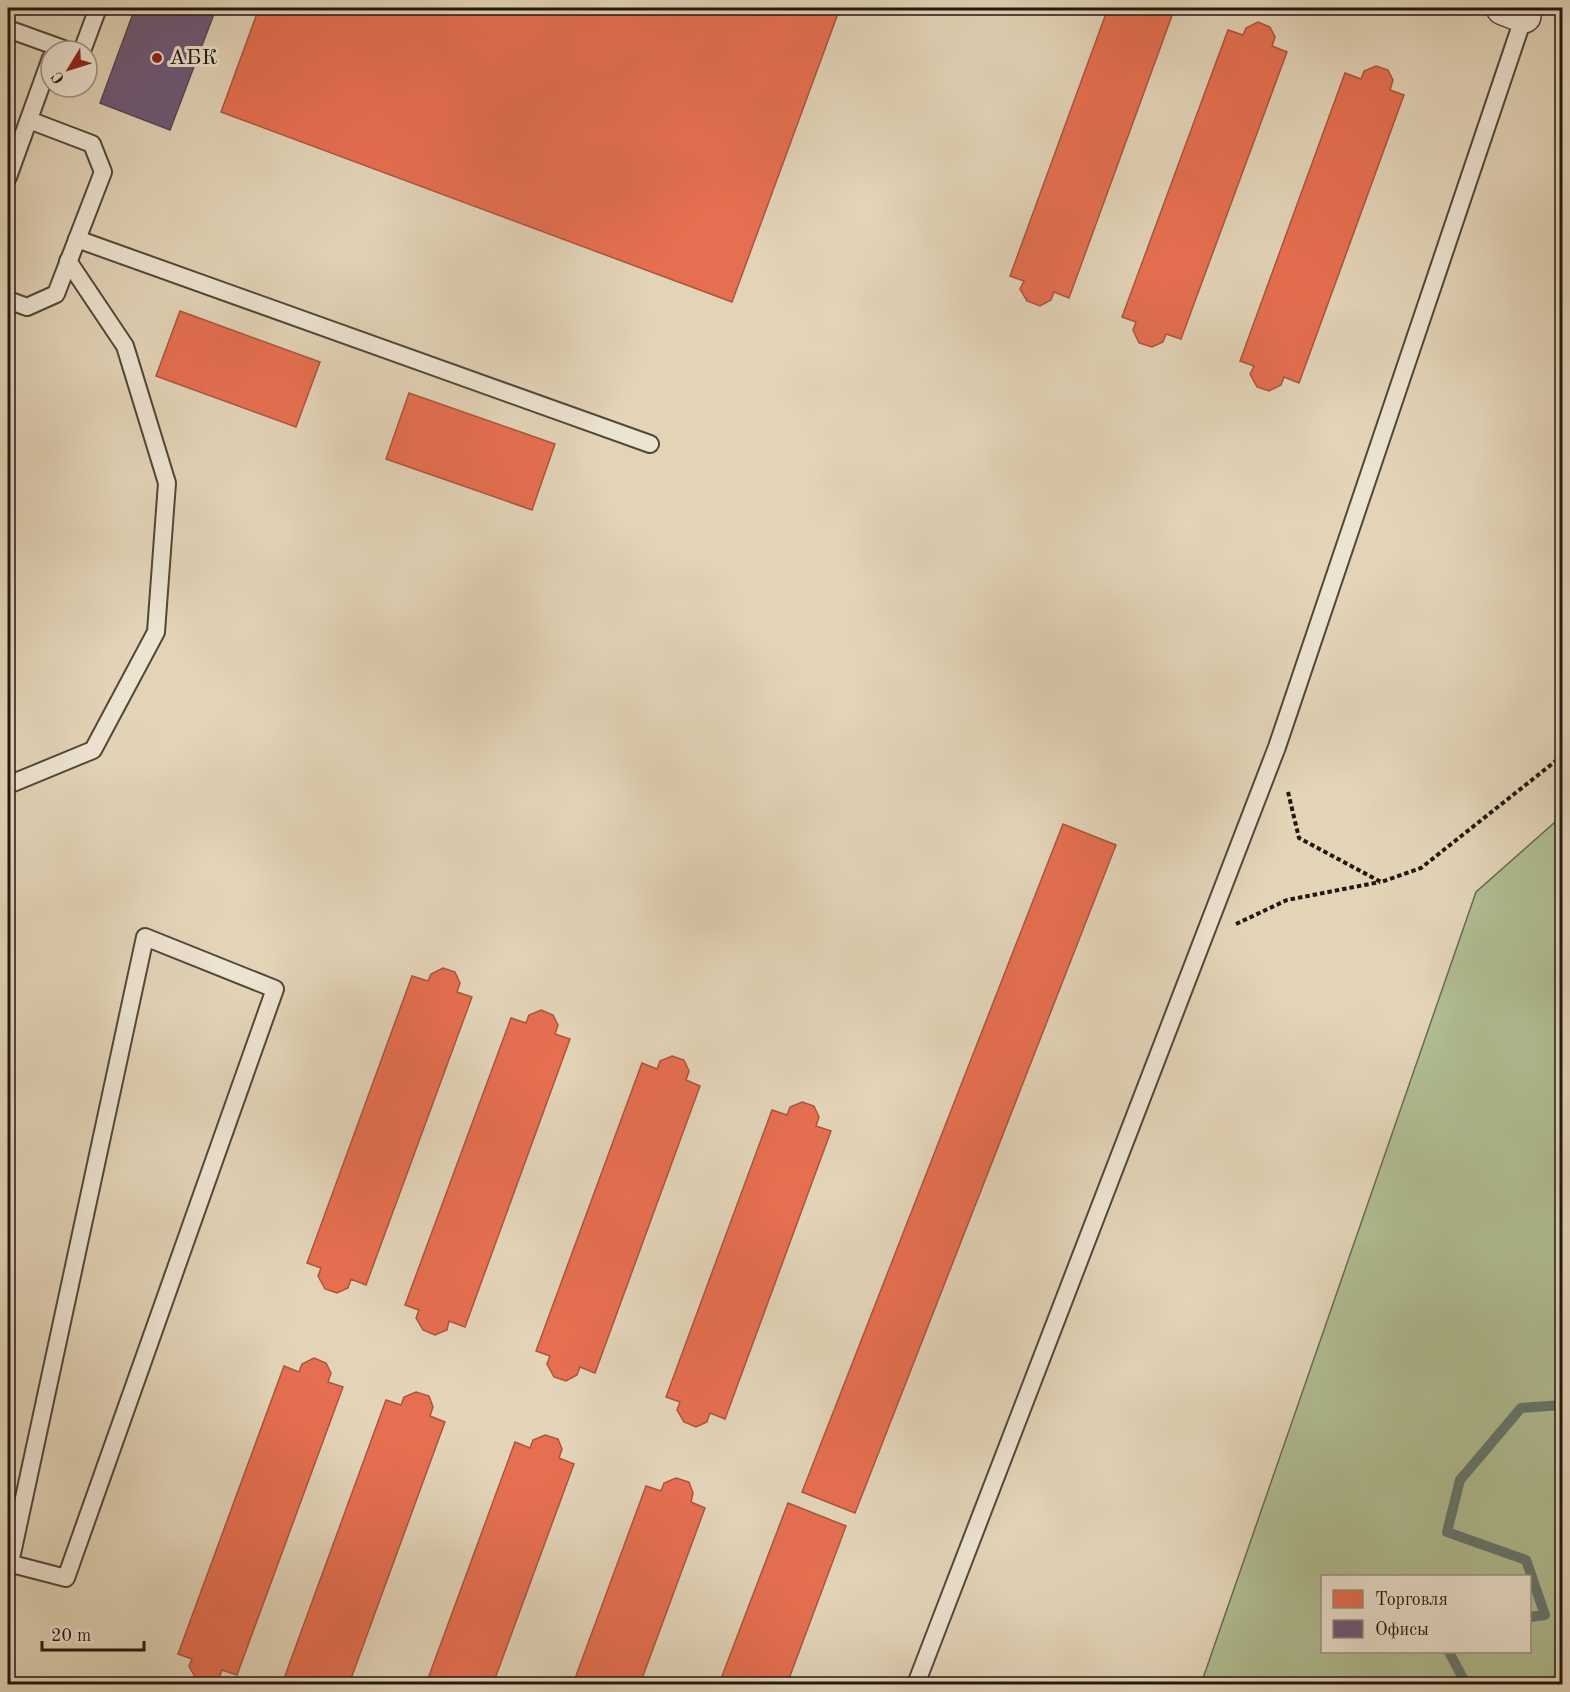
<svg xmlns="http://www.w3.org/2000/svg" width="1570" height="1692" viewBox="0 0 1570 1692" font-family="'Old Standard TT',serif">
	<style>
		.green { fill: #b0bd92; stroke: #686b50; stroke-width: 1.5; fill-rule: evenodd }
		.shops { fill: #e76f51; stroke: #ab553d; stroke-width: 1.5 }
		.offices { fill: #6d597a; stroke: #56465a; stroke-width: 1.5 }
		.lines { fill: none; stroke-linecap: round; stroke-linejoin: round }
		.stream { stroke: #66786f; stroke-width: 10 }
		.service-casing { stroke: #514839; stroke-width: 20 }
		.minor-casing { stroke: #514839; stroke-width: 36 }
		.path { stroke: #20190f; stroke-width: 4; stroke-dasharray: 4.5 3; stroke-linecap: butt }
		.service { stroke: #ede3d1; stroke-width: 16 }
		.minor { stroke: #ede3d1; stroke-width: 33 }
		.poi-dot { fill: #8f2418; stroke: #ede3d1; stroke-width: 2 }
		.labels { text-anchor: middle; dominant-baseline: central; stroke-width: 6; stroke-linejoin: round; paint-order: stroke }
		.poi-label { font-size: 22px; fill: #20190f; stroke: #ede3d1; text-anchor: start }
	</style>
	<rect width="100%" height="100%" fill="#e3d4b8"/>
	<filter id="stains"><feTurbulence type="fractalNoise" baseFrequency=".00333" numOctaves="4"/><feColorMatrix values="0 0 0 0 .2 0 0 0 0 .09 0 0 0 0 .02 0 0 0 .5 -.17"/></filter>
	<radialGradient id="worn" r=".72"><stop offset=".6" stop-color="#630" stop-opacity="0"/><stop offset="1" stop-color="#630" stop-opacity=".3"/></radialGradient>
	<path class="green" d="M 1562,816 L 1562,1684 L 1201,1684 L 1476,892 ZM 1322,1576 L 1530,1576 L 1530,1652 L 1322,1652 Z"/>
	<g class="shops">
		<polygon points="259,8 840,8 732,302 221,112"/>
		<polygon points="1108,8 1167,8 1174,10 1069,298 1054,292 1051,300 1040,306 1027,301 1020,289 1024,281 1010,276"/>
		<polygon points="1258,22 1270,27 1275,37 1272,46 1287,52 1181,339 1166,334 1163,342 1152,347 1139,343 1133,330 1136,322 1122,317 1228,30 1243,35 1246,28"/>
		<polygon points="1376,66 1388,70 1393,80 1390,90 1404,95 1299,383 1284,377 1281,385 1269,391 1257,387 1250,374 1254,366 1240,361 1345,73 1361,79 1364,71"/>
		<polygon points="180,311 320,362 296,427 156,376"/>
		<polygon points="409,393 555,444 532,510 386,459"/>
		<polygon points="1063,824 1116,845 855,1513 802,1492"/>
		<polygon points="443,968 455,972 460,983 457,992 472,997 366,1285 351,1279 348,1288 337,1293 325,1289 318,1276 321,1268 307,1263 412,976 428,981 431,974"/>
		<polygon points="541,1010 553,1015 558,1025 555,1034 570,1039 465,1327 449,1321 447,1330 435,1335 423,1330 416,1318 419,1310 405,1305 511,1018 526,1023 529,1015"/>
		<polygon points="672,1056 684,1060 689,1071 686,1080 700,1086 595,1373 580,1367 577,1375 566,1381 554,1377 547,1364 550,1356 536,1351 642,1063 657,1069 660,1061"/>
		<polygon points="802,1102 814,1106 819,1117 816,1126 831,1131 725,1419 710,1413 707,1422 696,1427 684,1422 677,1410 680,1402 666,1397 772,1110 787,1115 790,1107"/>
		<polygon points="314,1358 326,1363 331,1373 328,1382 343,1387 237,1675 222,1670 219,1678 208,1683 196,1679 189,1666 192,1659 178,1654 284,1366 299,1372 302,1364"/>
		<polygon points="416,1392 429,1396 433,1407 430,1416 445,1422 349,1684 282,1684 386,1400 401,1405 404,1397"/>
		<polygon points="545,1435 558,1439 562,1449 559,1458 574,1464 493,1684 426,1684 515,1442 530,1448 533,1440"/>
		<polygon points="676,1478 689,1482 693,1493 691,1502 705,1508 640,1684 573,1684 646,1486 661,1491 664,1483"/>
		<polygon points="788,1503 846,1526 787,1684 719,1684"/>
	</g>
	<polygon class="offices" points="135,8 198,8 214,14 170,130 100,103"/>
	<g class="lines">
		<g class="stream">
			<polyline points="1530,1617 1545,1615 1526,1560 1447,1532 1460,1480 1521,1408 1562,1405"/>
			<polyline points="1449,1652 1466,1684"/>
		</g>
		<g class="service-casing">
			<g id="service">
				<polyline points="8,29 69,51"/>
				<polyline points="82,51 98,8"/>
				<polyline points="8,177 51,58"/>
				<polyline points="77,239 650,444"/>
				<polyline points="8,300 27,307 56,294 103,172 92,144 29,120"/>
				<polyline points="8,785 93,750 156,632 167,483 125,346 68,261"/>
				<polyline points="8,1563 66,1578 275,989 145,937 10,1563"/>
				<polyline points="916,1684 1277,747 1524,16"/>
			</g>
		</g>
		<g class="minor-casing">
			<polyline id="minor" points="1503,8 1524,16"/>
		</g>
		<g class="path">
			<polyline points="1288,792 1299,838 1381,882 1421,868 1562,756"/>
			<polyline points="1236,924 1287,900 1380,882"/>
		</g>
		<use href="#service" class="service"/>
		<use href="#minor" class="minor"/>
	</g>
	<circle class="poi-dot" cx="157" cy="58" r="6"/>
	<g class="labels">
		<g class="poi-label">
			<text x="169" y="58">АБК</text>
		</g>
	</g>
	<rect width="1570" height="1692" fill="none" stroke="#e3d4b8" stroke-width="30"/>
	<rect x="9" y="9" width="1552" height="1674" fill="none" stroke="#20190f" stroke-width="3"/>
	<rect x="15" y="15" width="1540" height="1662" fill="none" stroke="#20190f" stroke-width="1.5"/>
	<rect x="1321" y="1575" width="210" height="78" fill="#ede3d1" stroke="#9b9283" stroke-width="1.5"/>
	<rect x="1333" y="1590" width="30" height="18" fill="#e76f51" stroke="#9b9283" stroke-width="1.5"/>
	<text x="1375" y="1605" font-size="18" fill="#20190f">Торговля</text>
	<rect x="1333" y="1620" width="30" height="18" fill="#6d597a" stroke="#9b9283" stroke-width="1.5"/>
	<text x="1375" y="1635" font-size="18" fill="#20190f">Офисы</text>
	<g transform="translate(69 69) rotate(232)"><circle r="28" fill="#ede3d1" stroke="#9b9283" stroke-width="1.5"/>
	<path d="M0-4.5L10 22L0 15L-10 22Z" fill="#8f2418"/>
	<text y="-9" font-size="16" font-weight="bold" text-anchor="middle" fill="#20190f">С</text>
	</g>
	<path d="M42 1641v9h102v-9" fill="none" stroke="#20190f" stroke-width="3"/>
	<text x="51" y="1641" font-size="18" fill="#20190f" stroke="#ede3d1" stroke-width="4.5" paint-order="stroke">20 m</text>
	<rect width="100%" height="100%" filter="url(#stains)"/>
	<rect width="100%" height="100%" fill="url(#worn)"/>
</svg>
